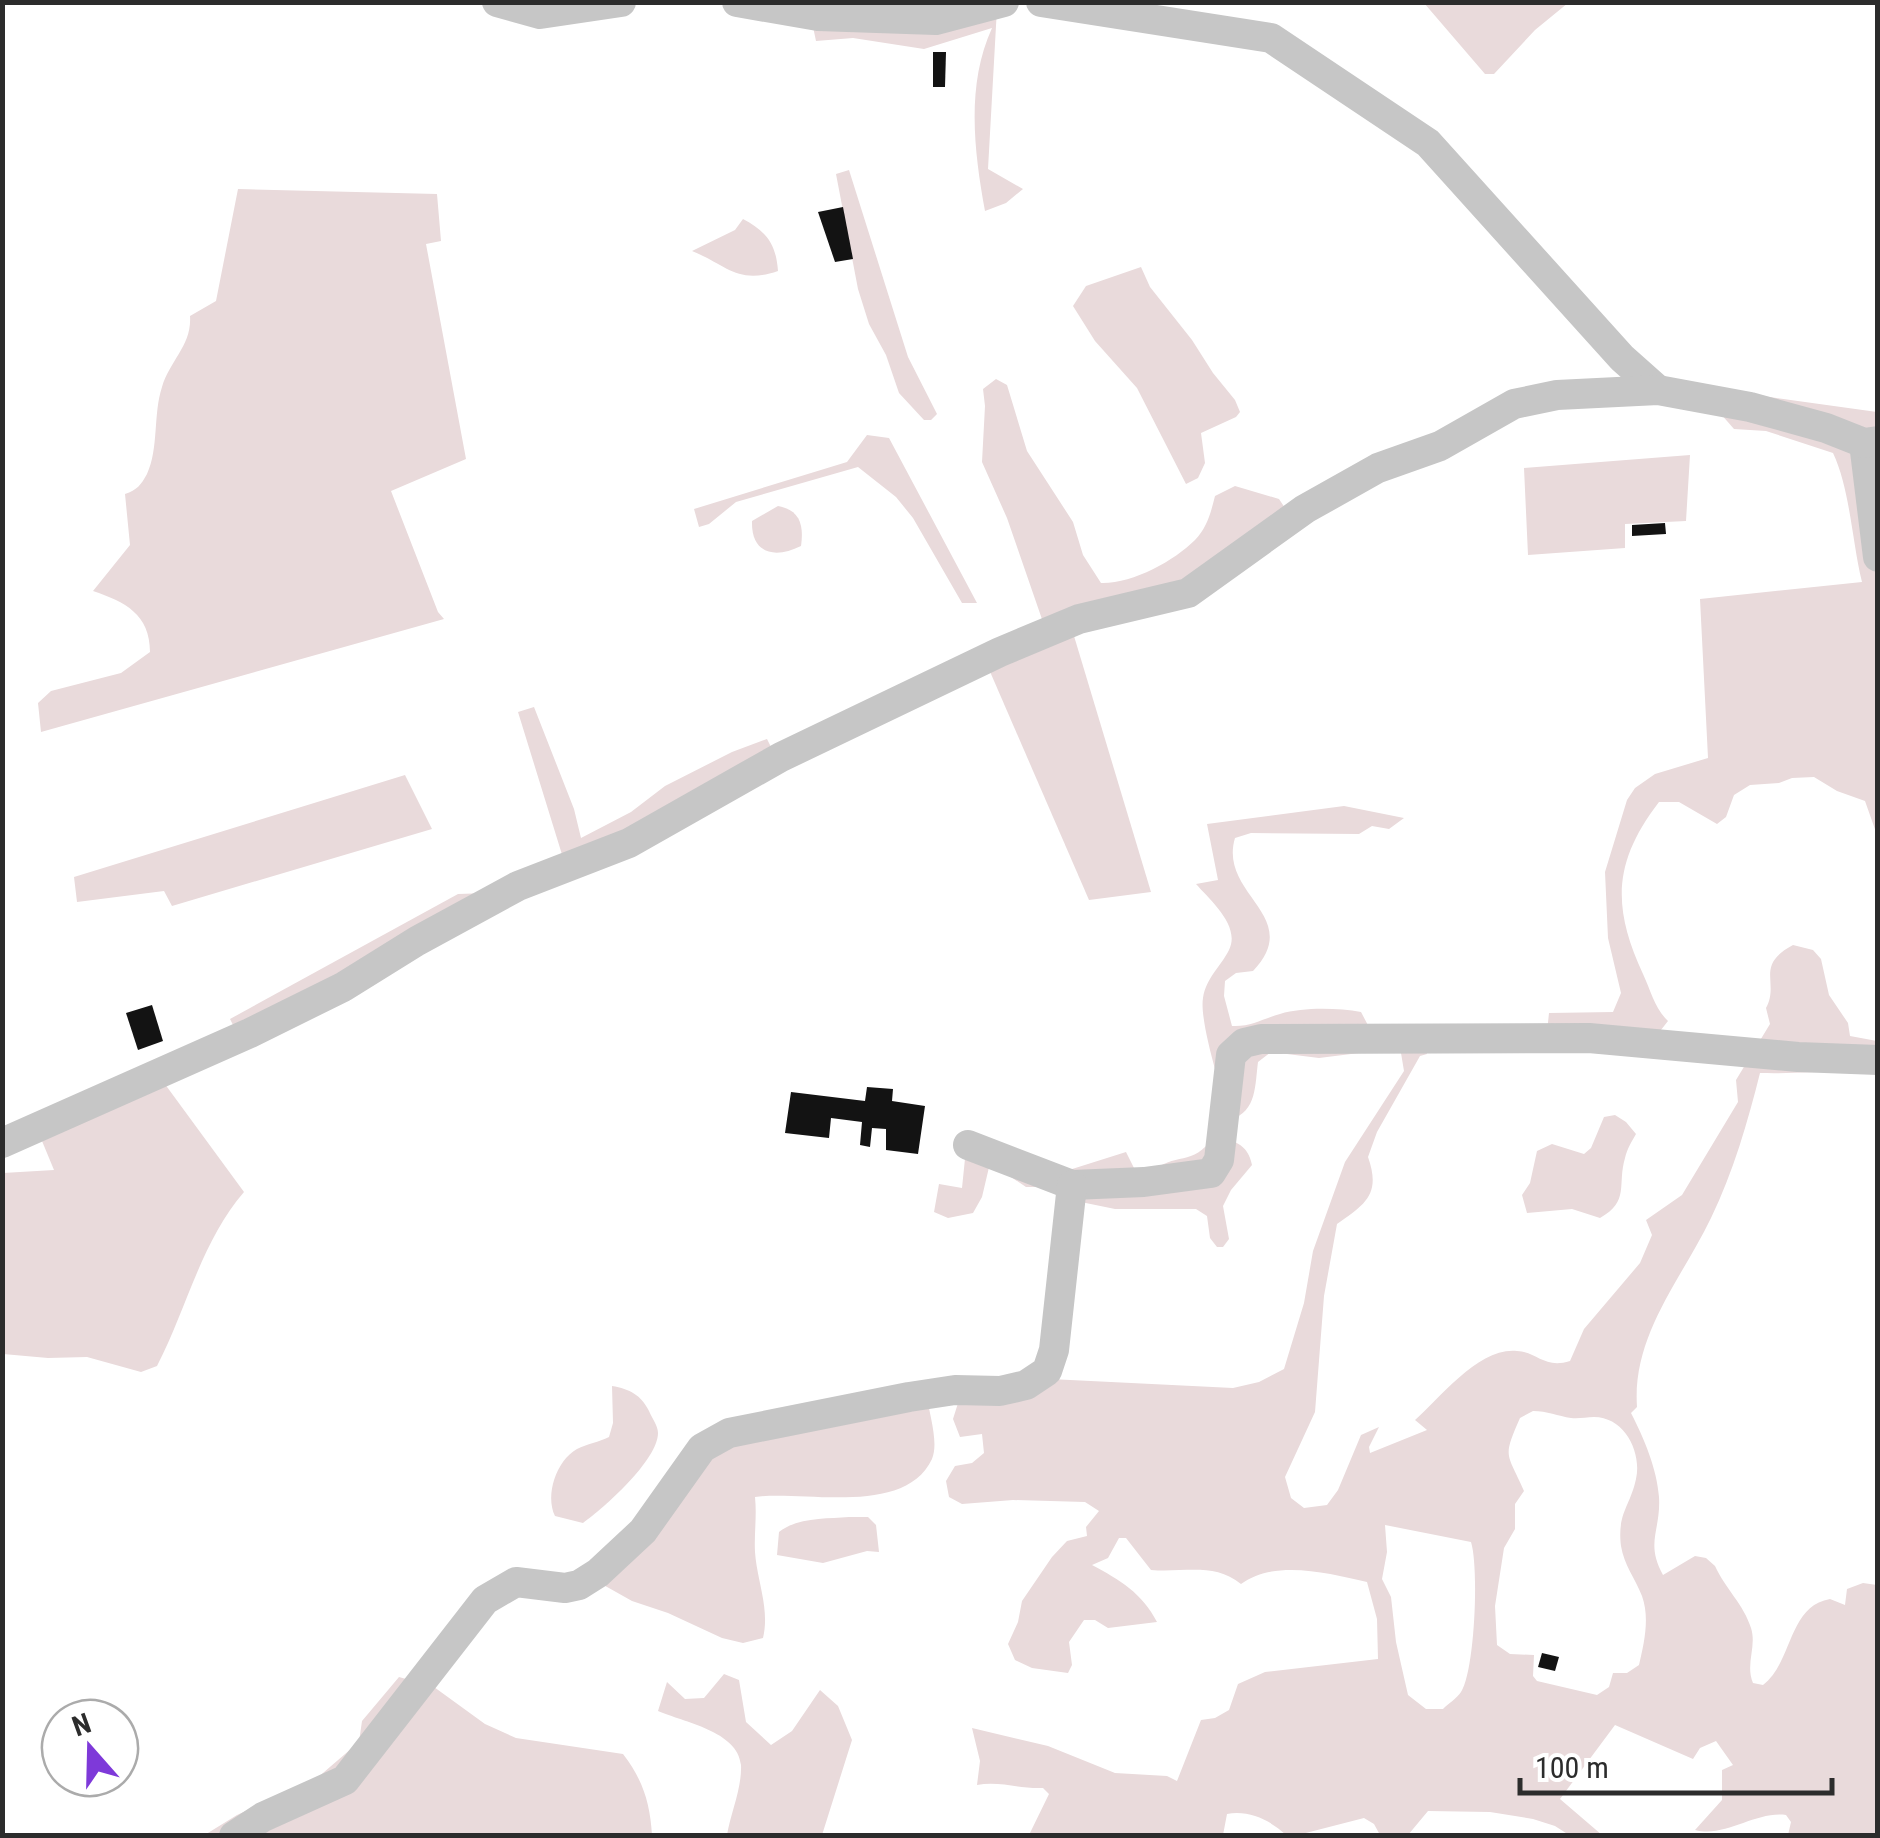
<svg xmlns="http://www.w3.org/2000/svg" width="1880" height="1838" viewBox="0 0 1880 1838" font-family="'Roboto Condensed',sans-serif">
	<style>
		.green { fill: #e9dadb; fill-rule: evenodd }
		.building { fill: #131313 }
		.lines { fill: none; stroke-linecap: round; stroke-linejoin: round }
		.minor { stroke: #c6c6c6; stroke-width: 30 }
	</style>
	<rect width="100%" height="100%" fill="#fff"/>
	<g class="green">
		<polygon points="1424,3 1568,3 1535,30 1494,74 1485,74"/>
		<path d="M 997,8 L 988,169 L 1023,189 L 1006,203 L 985,211 C 974,151 966,85 992,28 L 924,49 L 853,38 L 816,41 L 812,22 Z"/>
		<polygon points="849,170 908,357 937,414 931,420 924,420 899,393 886,355 869,324 858,289 836,174"/>
		<path d="M 238,189 L 437,194 L 441,241 L 426,244 L 466,459 L 391,491 L 438,612 L 444,619 L 41,732 L 38,703 L 51,691 L 121,673 L 150,652 C 150,614 125,602 93,591 L 130,545 L 125,494 C 137,490 141,485 147,474 C 159,448 153,414 162,387 C 170,360 192,345 190,316 L 216,301 Z"/>
		<path d="M 743,219 C 767,232 776,244 778,271 C 737,285 727,265 692,251 L 735,230 Z"/>
		<polygon points="1141,267 1150,287 1192,340 1213,373 1235,400 1240,412 1236,417 1201,433 1205,463 1198,478 1186,484 1137,388 1095,341 1073,306 1086,286"/>
		<path d="M 996,379 L 1007,385 L 1027,451 L 1073,522 L 1083,555 L 1101,583 C 1132,584 1174,561 1195,540 C 1207,528 1211,512 1215,496 L 1235,486 L 1279,499 L 1287,511 L 1189,582 L 1044,625 L 1007,518 L 982,462 L 985,406 L 983,389 Z"/>
		<path d="M 1727,391 L 1877,412 L 1877,835 L 1865,801 L 1837,791 L 1814,777 L 1792,778 L 1779,783 L 1750,785 L 1734,795 L 1726,817 L 1717,824 L 1679,802 L 1659,802 C 1613,862 1612,907 1643,974 C 1651,991 1655,1009 1668,1021 L 1657,1035 L 1547,1032 L 1549,1013 L 1613,1012 L 1621,993 L 1608,938 L 1605,872 L 1627,800 L 1635,788 L 1655,774 L 1708,758 L 1700,599 L 1862,582 C 1852,541 1850,489 1833,453 L 1766,431 L 1734,429 L 1720,413 Z"/>
		<polygon points="867,435 889,438 977,603 962,603 913,518 896,497 858,467 736,502 709,524 699,527 694,509 847,462"/>
		<polygon points="1690,455 1686,521 1625,524 1625,548 1528,555 1524,468"/>
		<path d="M 778,506 C 800,510 804,525 801,546 C 775,559 751,554 752,521 Z"/>
		<polygon points="1074,636 1151,892 1089,900 988,667"/>
		<polygon points="534,707 574,809 581,838 631,812 665,786 732,752 767,739 775,755 564,861 518,712"/>
		<polygon points="405,775 432,829 172,906 164,891 77,902 74,877"/>
		<path d="M 1344,806 L 1404,818 L 1389,829 L 1372,826 L 1359,834 L 1251,833 L 1235,838 C 1218,895 1305,916 1253,971 L 1236,973 L 1225,981 L 1224,996 L 1232,1026 C 1251,1027 1262,1019 1280,1014 C 1304,1007 1337,1008 1361,1012 L 1371,1031 L 1359,1053 L 1319,1058 L 1271,1052 L 1258,1062 C 1255,1084 1257,1112 1231,1119 C 1222,1095 1199,1021 1203,998 C 1206,978 1221,966 1229,950 C 1241,926 1210,900 1196,884 L 1218,880 L 1207,824 Z"/>
		<polygon points="487,893 235,1029 230,1019 458,894"/>
		<path d="M 1793,945 L 1813,950 L 1821,959 L 1829,995 L 1848,1023 L 1850,1036 L 1877,1041 L 1877,1073 C 1838,1070 1800,1074 1760,1073 C 1748,1121 1733,1173 1711,1218 C 1681,1280 1632,1335 1637,1407 L 1631,1413 C 1644,1438 1657,1469 1659,1497 C 1661,1531 1645,1542 1663,1575 L 1695,1556 L 1706,1558 L 1715,1566 C 1725,1588 1744,1605 1751,1628 C 1757,1647 1745,1664 1753,1683 L 1763,1685 C 1793,1662 1788,1606 1830,1599 L 1845,1605 L 1847,1589 L 1863,1583 L 1877,1585 L 1877,1835 L 1788,1835 L 1791,1822 L 1786,1815 C 1755,1811 1726,1838 1695,1830 L 1722,1800 L 1722,1770 L 1733,1765 L 1716,1741 L 1700,1748 L 1693,1759 L 1615,1725 L 1560,1799 L 1602,1835 L 1569,1835 L 1555,1826 L 1533,1819 L 1490,1812 L 1428,1811 L 1408,1835 L 1380,1835 L 1374,1824 L 1364,1818 L 1298,1835 L 1286,1835 C 1270,1820 1249,1810 1227,1814 L 1223,1835 L 1029,1835 L 1049,1794 L 1043,1788 C 1020,1789 1000,1781 977,1785 L 980,1761 L 972,1728 L 1048,1746 L 1115,1773 L 1167,1776 L 1177,1781 L 1201,1720 L 1215,1718 L 1229,1710 L 1238,1684 L 1265,1672 L 1378,1659 L 1377,1619 L 1367,1582 C 1328,1573 1275,1559 1241,1584 C 1214,1562 1183,1573 1151,1570 L 1126,1538 L 1119,1538 L 1108,1558 L 1092,1565 C 1120,1580 1142,1593 1157,1622 L 1108,1628 L 1095,1620 L 1084,1620 L 1069,1642 L 1072,1665 L 1068,1673 L 1032,1668 L 1015,1660 L 1008,1644 L 1018,1622 L 1022,1601 L 1052,1557 L 1067,1541 L 1087,1536 L 1086,1527 L 1099,1511 L 1085,1502 L 1013,1500 L 962,1504 L 949,1497 L 946,1481 L 955,1466 L 972,1463 L 984,1453 L 982,1434 L 960,1437 L 953,1419 L 959,1400 L 1050,1379 L 1233,1388 L 1259,1382 L 1284,1369 L 1304,1303 L 1313,1251 L 1345,1162 L 1404,1071 L 1399,1041 L 1423,1041 L 1427,1054 L 1420,1056 L 1377,1132 L 1368,1157 C 1381,1194 1366,1204 1337,1224 L 1324,1296 L 1315,1412 L 1285,1477 L 1291,1498 L 1304,1508 L 1327,1505 L 1338,1490 L 1361,1435 L 1379,1427 L 1369,1447 L 1370,1453 L 1427,1430 L 1415,1420 C 1440,1398 1479,1347 1517,1351 C 1537,1352 1544,1369 1570,1361 L 1584,1329 L 1640,1263 L 1652,1235 L 1646,1220 L 1682,1195 L 1738,1102 L 1736,1080 L 1770,1024 L 1766,1008 C 1780,982 1754,966 1793,945 ZM 1533,1411 C 1547,1411 1558,1416 1571,1418 C 1579,1419 1586,1417 1594,1417 C 1625,1417 1642,1453 1636,1479 C 1630,1507 1617,1513 1621,1546 C 1624,1565 1635,1578 1642,1596 C 1650,1618 1644,1644 1639,1665 L 1627,1673 L 1613,1673 L 1609,1687 L 1597,1695 L 1537,1681 L 1533,1676 L 1534,1655 L 1510,1654 L 1497,1645 L 1495,1606 L 1504,1548 L 1515,1529 L 1515,1504 L 1524,1491 C 1507,1452 1502,1459 1520,1418 ZM 1385,1525 L 1471,1542 C 1479,1567 1475,1671 1461,1692 C 1457,1698 1448,1704 1443,1709 L 1426,1709 L 1408,1695 L 1396,1642 L 1391,1597 L 1382,1579 L 1387,1552 Z"/>
		<path d="M 159,1076 L 244,1192 C 201,1242 187,1308 157,1366 L 141,1372 L 87,1357 L 48,1358 L 3,1354 L 3,1173 L 54,1170 L 42,1141 Z"/>
		<path d="M 1615,1115 L 1626,1122 L 1636,1134 C 1632,1141 1627,1149 1625,1158 C 1617,1185 1630,1201 1600,1218 L 1572,1209 L 1527,1213 L 1522,1195 L 1530,1183 L 1537,1151 L 1552,1144 L 1584,1154 L 1591,1148 L 1604,1117 Z"/>
		<path d="M 1213,1137 C 1233,1139 1248,1144 1252,1165 L 1231,1190 L 1223,1206 L 1229,1239 L 1223,1247 L 1217,1247 L 1210,1238 L 1207,1216 L 1196,1209 L 1115,1209 L 1076,1201 L 1069,1170 L 1126,1152 L 1136,1172 L 1150,1174 C 1175,1150 1193,1168 1213,1137 Z"/>
		<polygon points="967,1139 1041,1187 1026,1187 990,1163 982,1197 973,1213 948,1218 934,1212 939,1184 962,1188"/>
		<path d="M 612,1386 C 630,1389 641,1395 649,1411 C 652,1418 658,1426 658,1433 C 658,1460 604,1508 583,1523 L 555,1516 C 545,1495 556,1461 577,1449 C 587,1444 599,1442 609,1437 L 613,1423 Z"/>
		<path d="M 927,1396 C 929,1414 939,1442 932,1459 C 905,1517 803,1490 755,1497 C 757,1516 754,1534 755,1552 C 757,1581 770,1609 763,1638 L 743,1643 L 722,1638 L 668,1613 L 632,1601 L 600,1583 L 710,1448 Z"/>
		<path d="M 849,1517 L 868,1517 L 876,1525 L 879,1552 L 867,1551 L 823,1563 L 777,1555 L 779,1532 C 798,1517 826,1519 849,1517 Z"/>
		<path d="M 724,1674 L 739,1680 L 746,1722 L 771,1745 L 792,1731 L 820,1690 L 838,1706 L 852,1740 L 822,1835 L 727,1835 C 731,1812 742,1788 741,1765 C 738,1731 683,1722 658,1711 L 667,1682 L 685,1699 L 704,1698 Z"/>
		<path d="M 399,1677 L 434,1687 L 485,1724 L 516,1738 L 623,1754 C 643,1780 650,1803 652,1835 L 203,1836 L 237,1815 L 316,1779 L 359,1742 L 362,1721 Z"/>
	</g>
	<g class="building">
		<polygon points="933,52 946,52 945,87 933,87"/>
		<polygon points="843,207 853,259 835,262 818,212"/>
		<polygon points="1665,523 1666,534 1632,536 1632,525"/>
		<polygon points="152,1005 163,1041 138,1050 126,1013"/>
		<polygon points="867,1087 893,1089 892,1101 925,1106 918,1154 886,1150 886,1129 872,1128 870,1147 860,1145 862,1122 831,1118 829,1138 785,1133 791,1092 865,1101"/>
		<polygon points="1542,1653 1559,1657 1555,1671 1538,1667"/>
	</g>
	<g class="lines">
		<g class="minor">
			<polyline points="497,2 540,14 621,2"/>
			<polyline points="737,2 818,16 936,20 1004,2"/>
			<polyline points="1041,2 1271,38 1428,143 1622,358 1658,390"/>
			<polyline points="1864,443 1878,557"/>
			<polyline points="2,1143 250,1033 343,987 417,941 518,886 629,843 781,757 1000,652 1079,619 1188,593 1305,509 1378,468 1440,446 1514,404 1557,395 1658,390 1750,407 1826,428 1864,443 1878,441"/>
			<polyline points="968,1145 1072,1185 1144,1182 1211,1173 1219,1160 1231,1055 1244,1043 1261,1039 1589,1038 1798,1057 1878,1060"/>
			<polyline points="234,1836 263,1817 345,1780 485,1600 516,1582 565,1588 579,1585 598,1573 643,1531 702,1448 729,1433 909,1397 955,1390 1000,1391 1026,1385 1047,1371 1054,1350 1072,1185"/>
		</g>
	</g>
	<rect width="1880" height="1838" fill="none" stroke="#2c2c2c" stroke-width="10"/>
	<g transform="translate(90 1748) rotate(340)"><circle r="48" fill="#ffffff" stroke="#ababab" stroke-width="2.5"/>
	<path d="M0-8L18 38L0 25L-18 38Z" fill="#7e39d9"/>
	<text y="-15" font-size="28" font-weight="bold" text-anchor="middle" fill="#2c2c2c">N</text>
	</g>
	<path d="M1520 1778v15h312v-15" fill="none" stroke="#2c2c2c" stroke-width="5"/>
	<text x="1535" y="1778" font-size="30" fill="#2c2c2c" stroke="#ffffff" stroke-width="8" paint-order="stroke">100 m</text>
</svg>
